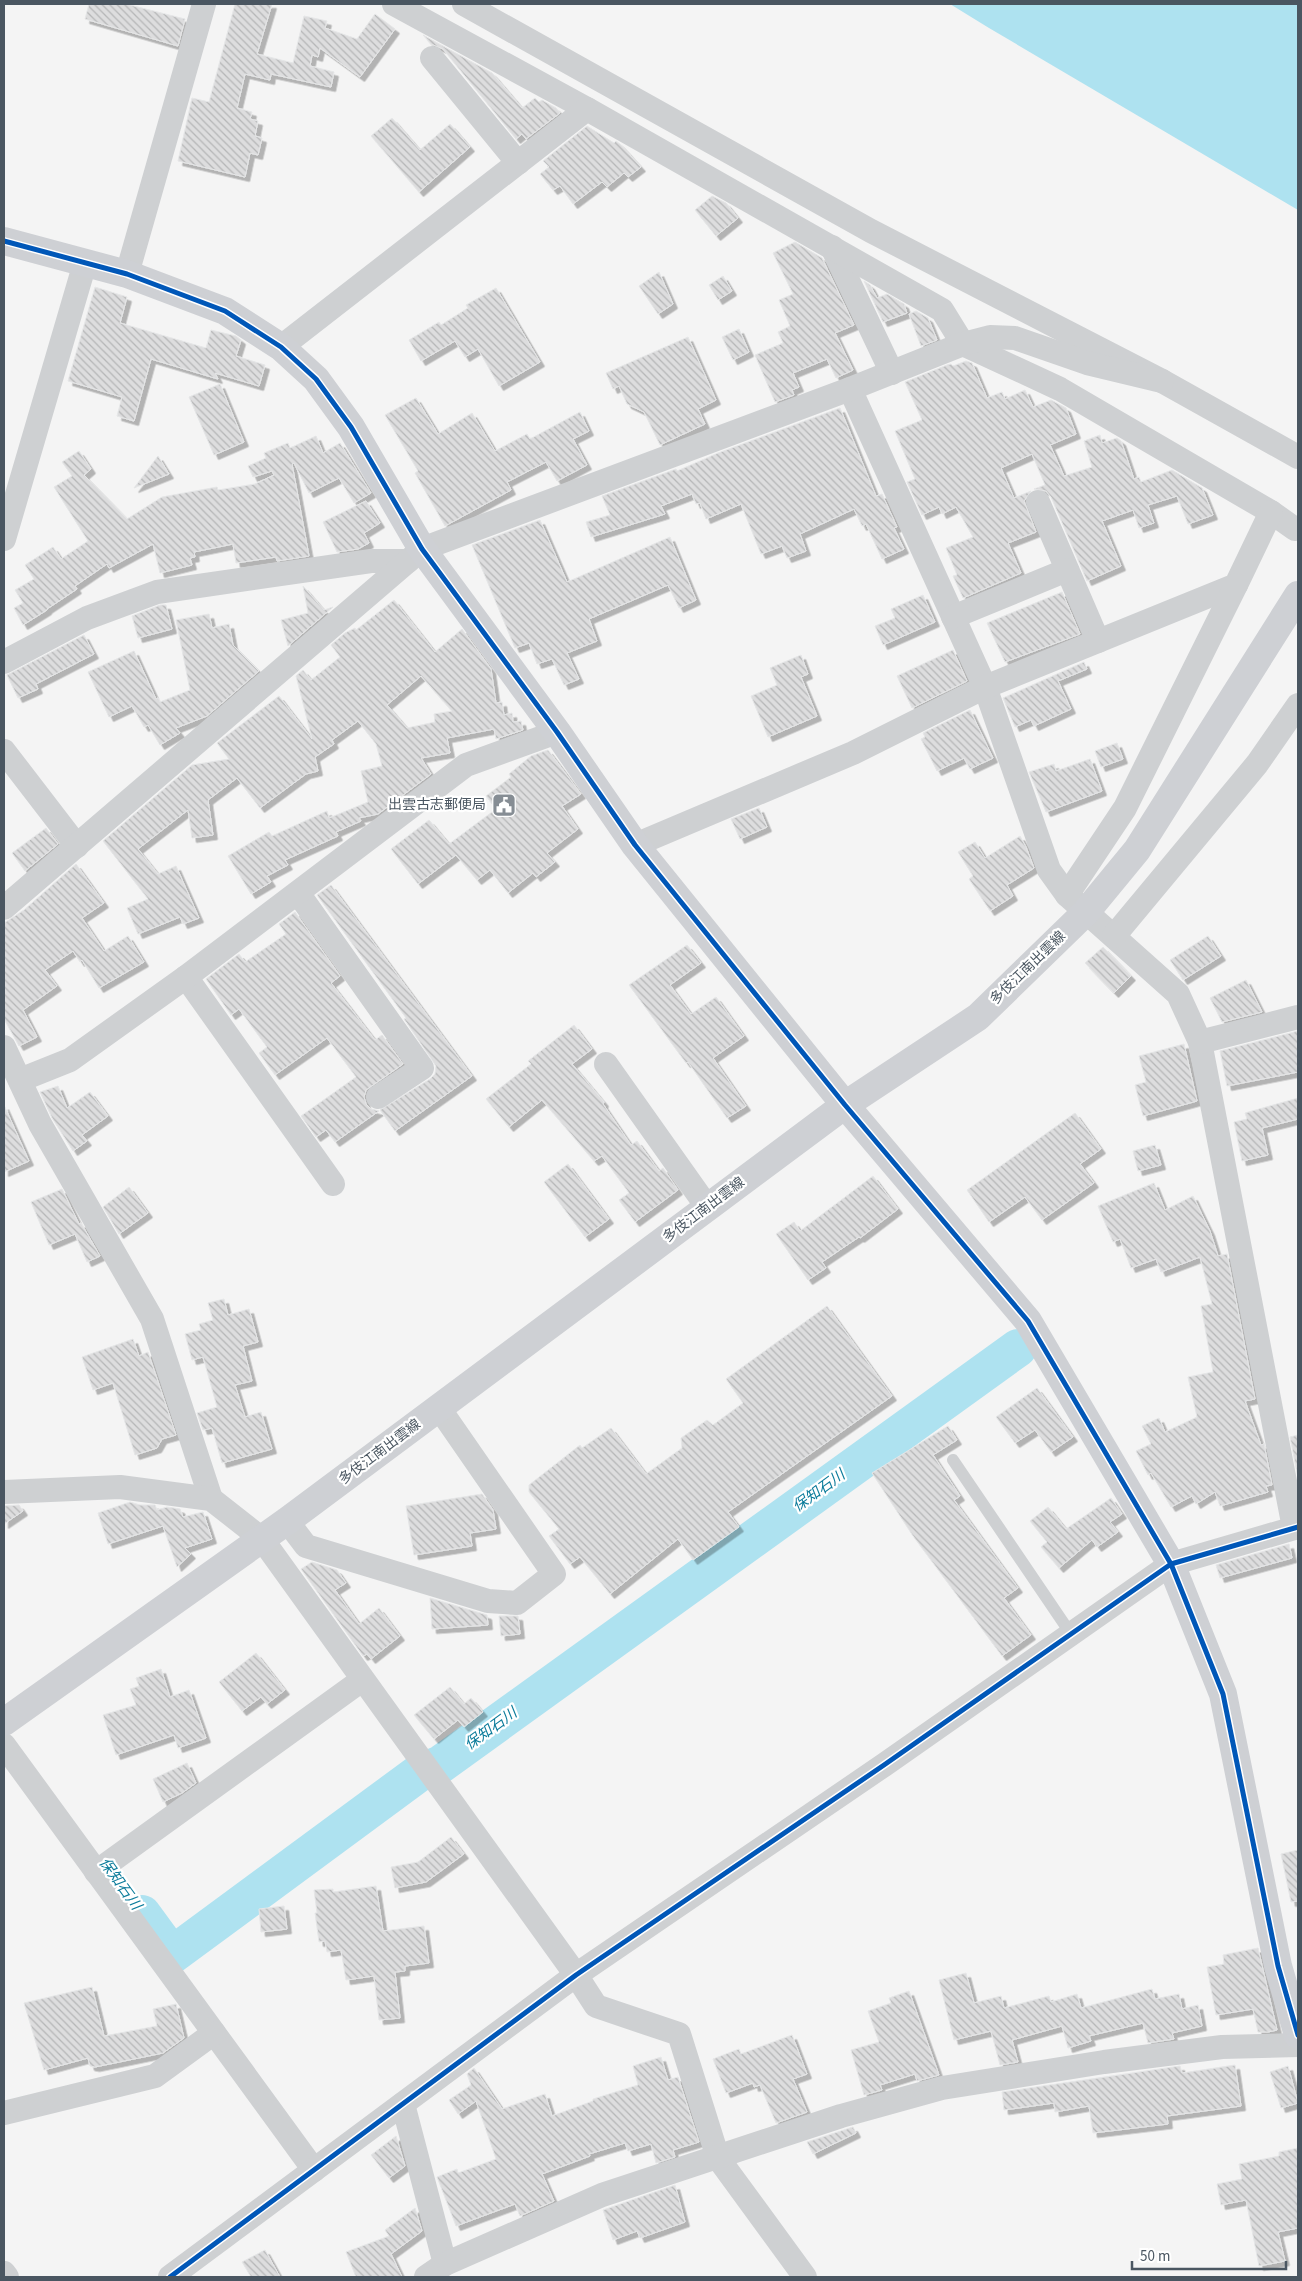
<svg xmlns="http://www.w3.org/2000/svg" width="1302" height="2281" viewBox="0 0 1302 2281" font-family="'Source Sans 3','Noto Sans JP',sans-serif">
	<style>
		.water { fill: #aee2f0 }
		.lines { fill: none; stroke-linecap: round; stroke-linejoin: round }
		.river { stroke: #aee2f0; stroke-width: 38 }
		.building { fill: url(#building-back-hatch); stroke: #e5e6e7; fill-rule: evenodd; filter: url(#shadow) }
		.lane { stroke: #ced0d2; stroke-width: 12 }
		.street { stroke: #ced0d2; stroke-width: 24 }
		.secondary { stroke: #ced0d4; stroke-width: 28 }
		.cycleway-casing { stroke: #fff; stroke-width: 8 }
		.cycleway { stroke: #0057b8; stroke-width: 5 }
		.labels { text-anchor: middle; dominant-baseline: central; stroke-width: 4.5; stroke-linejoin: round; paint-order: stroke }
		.poi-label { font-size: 14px; fill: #4a5661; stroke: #fff; text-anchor: end }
		.street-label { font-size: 14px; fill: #4a5661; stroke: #fff }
		.water-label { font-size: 15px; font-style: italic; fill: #0c7c9b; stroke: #fff }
	</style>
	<defs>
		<pattern id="building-back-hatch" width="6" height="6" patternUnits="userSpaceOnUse" patternTransform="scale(1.25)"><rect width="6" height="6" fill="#ddddde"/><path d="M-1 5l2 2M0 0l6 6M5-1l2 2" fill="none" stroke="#b5b6b7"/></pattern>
		<filter id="shadow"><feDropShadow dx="4.5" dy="4.5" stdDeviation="0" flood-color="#0004"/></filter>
	</defs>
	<rect width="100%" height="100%" fill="#f4f4f4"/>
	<polygon class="water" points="950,4 1298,4 1298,210 989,28"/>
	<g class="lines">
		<polyline class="river" points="142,1914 172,1955 419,1773 441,1764 1018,1348"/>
	</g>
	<g class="building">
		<polygon points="89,4 126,4 185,19 178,46 85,19"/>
		<polygon points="235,4 272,4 257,54 293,63 304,16 327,21 325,28 357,39 375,14 395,29 360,77 320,48 318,57 312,55 310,66 334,72 331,87 271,74 270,80 245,74 237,108 252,112 250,119 258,121 255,136 262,138 258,155 250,153 245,177 178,161 192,98 209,102"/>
		<polygon points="423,35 492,73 522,108 535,98 539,102 542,100 556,108 560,113 526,139 522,134 516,139 443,49 431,44"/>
		<polygon points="392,118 420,150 450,124 470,147 419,192 371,136"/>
		<polygon points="587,126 614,143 616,141 620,144 641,167 628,177 624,173 607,187 602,182 573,204 560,186 553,190 540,174 549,167 543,161"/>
		<polygon points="712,196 726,203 738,218 716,236 695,210"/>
		<polygon points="795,242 822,258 854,325 835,333 853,370 836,378 827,359 793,373 799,387 792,390 794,395 775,402 755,355 783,343 778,332 790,326 779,300 793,294 773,253"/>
		<polygon points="659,272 673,304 658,314 639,286"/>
		<polygon points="723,276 732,291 718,300 709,285"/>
		<polygon points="864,281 870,285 877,298 887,294 904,304 907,313 883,322"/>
		<polygon points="95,287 127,297 120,323 206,348 211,330 236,336 241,340 236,356 265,365 259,386 215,373 218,379 151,359 134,421 117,416 122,397 68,381"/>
		<polygon points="496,288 540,362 499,386 478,349 465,357 455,341 421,361 409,340 439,322 441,325 468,308 466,305"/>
		<polygon points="916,311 928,318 937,340 921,346 909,314"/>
		<polygon points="739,329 749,352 733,360 722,337"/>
		<polygon points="688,337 716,400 698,409 705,424 660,445 644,412 627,404 619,386 613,389 606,373"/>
		<polygon points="966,361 972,363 987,398 1002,392 1005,399 1025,390 1033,407 1051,400 1066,408 1076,434 1050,445 1064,476 1092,467 1084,441 1100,435 1102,443 1117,438 1121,441 1134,479 1139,477 1141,482 1172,470 1202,488 1213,515 1188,524 1177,496 1148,505 1154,523 1139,528 1133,510 1102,521 1121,566 1087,581 1051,497 1046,491 1034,489 1045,485 1032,454 1001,468 1014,498 1031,491 1024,501 1036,532 1008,543 1021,573 963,598 953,576 957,575 946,548 973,537 956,507 942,514 939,507 922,515 907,482 915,479 895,431 922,420 905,382 947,365 951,364 953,366"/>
		<polygon points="220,384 244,442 214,455 189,397"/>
		<polygon points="416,398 438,434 472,413 495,451 527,434 530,439 580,412 589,431 573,439 587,465 557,481 546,462 507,482 511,490 445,526 415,473 418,471 385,415"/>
		<polygon points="840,408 876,496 882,494 897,527 894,528 904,549 882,559 866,524 862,526 854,509 800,534 806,551 787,558 782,546 761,554 741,504 706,519 700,503 696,504 692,494 661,506 665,514 591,537 586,522 610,515 602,496 676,469 677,471 718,453"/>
		<polygon points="316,436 323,453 340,443 371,493 354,503 339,478 309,493 294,463 292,464 309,556 277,561 276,557 236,563 233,544 194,552 195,557 190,558 192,565 160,573 153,544 109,568 107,564 75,586 77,589 47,609 47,610 23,625 14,608 23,603 15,590 34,579 25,565 53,547 61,559 88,541 54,487 72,476 62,462 79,451 91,469 84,475 127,519 162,497 217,487 218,490 255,484 274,475 272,471 253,477 248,466 266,458 264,453 288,443 290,448"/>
		<polygon points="158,456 169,474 134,488"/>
		<polygon points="366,501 380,523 364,533 369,543 358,549 337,552 323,522"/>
		<polygon points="540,520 567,582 670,537 696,600 679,608 668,585 589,619 597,641 567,653 579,679 564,685 552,659 537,664 529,643 515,648 472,545"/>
		<polygon points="303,586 324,610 333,607 288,646 281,620 308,613"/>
		<polygon points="1062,592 1080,634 1005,662 987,623"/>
		<polygon points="923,595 935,622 883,645 875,626 895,618 891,609"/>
		<path d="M 394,600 L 435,652 L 462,629 L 491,669 L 496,703 L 502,702 L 504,715 L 512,713 L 513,722 L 521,721 L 523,730 L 496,739 L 494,729 L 447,738 L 450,753 L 421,758 L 431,774 L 378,814 L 359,818 L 361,821 L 336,832 L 338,836 L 285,860 L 288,865 L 267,876 L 271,882 L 251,894 L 228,856 L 269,832 L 272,836 L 327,811 L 329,818 L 368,802 L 361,771 L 382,766 L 376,744 L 358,721 L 332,740 L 334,744 L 315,757 L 318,771 L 306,774 L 260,808 L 237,778 L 208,800 L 213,835 L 192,838 L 188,810 L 138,849 L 158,874 L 176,866 L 199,918 L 183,924 L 180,917 L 138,934 L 127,908 L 148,899 L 103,841 L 192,765 L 229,759 L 217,743 L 279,696 L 312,739 L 296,676 L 303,670 L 311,680 L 340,657 L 331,645 L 345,633 L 355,628 L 356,630 ZM 421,676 L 452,711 L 434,714 L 435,722 L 407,728 L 387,705 Z"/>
		<polygon points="160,605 166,605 172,629 138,638 132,616"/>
		<polygon points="209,614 212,628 229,624 233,645 259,671 207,716 176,728 180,733 160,745 148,725 144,727 132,706 109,717 88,672 134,651 156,699 158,698 160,702 190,690 176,620"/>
		<polygon points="84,635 94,654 36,684 38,689 18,698 7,675"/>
		<polygon points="953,650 967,681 912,708 897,676"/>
		<polygon points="801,655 808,674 801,677 817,716 768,737 751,696 777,685 770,668"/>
		<polygon points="1084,662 1087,669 1058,681 1071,709 1034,726 1031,720 1015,727 1003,698"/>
		<polygon points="970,710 993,758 970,769 964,758 937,771 921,739 925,737 923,733"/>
		<polygon points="1117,743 1123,759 1101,767 1095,751"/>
		<polygon points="548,750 581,794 562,806 578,829 547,853 555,862 536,877 533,873 508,893 490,870 477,880 456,855 418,884 391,849 429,820 449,844 496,809 486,796 511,777 509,774 531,756"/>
		<polygon points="1090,759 1102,791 1046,812 1029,772 1054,764 1056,771"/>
		<polygon points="759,808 767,827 740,839 731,819"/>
		<polygon points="46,828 58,844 25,871 12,853"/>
		<polygon points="1020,836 1026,847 1034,868 1007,885 1013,896 990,911 969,879 973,876 958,852 975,842 985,858"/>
		<polygon points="76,864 104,903 82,918 104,951 128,936 144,962 99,988 82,960 80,962 73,951 45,970 57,986 23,1010 37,1037 19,1046 4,1019 4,923 24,910"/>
		<polygon points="331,885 472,1076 395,1131 380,1110 430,1079 435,1074 436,1066 404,1019 406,1018 317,895"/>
		<polygon points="295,912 340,976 331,983 375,1040 382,1035 403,1064 366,1090 364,1097 366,1104 371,1109 379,1111 335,1142 326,1130 316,1137 301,1116 356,1077 327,1038 275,1075 259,1053 267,1047 239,1009 231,1015 206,979 239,954 245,962 286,934 279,924"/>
		<polygon points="1208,936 1221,956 1183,980 1170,960"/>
		<polygon points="687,945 701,963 670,985 691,1014 716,997 744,1036 713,1058 746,1106 727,1118 688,1062 686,1063 629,985"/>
		<polygon points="1103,947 1131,976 1114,993 1085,963"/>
		<polygon points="1246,980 1262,1012 1222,1022 1210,998"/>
		<polygon points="574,1025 592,1049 572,1064 604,1102 603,1104 631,1145 637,1141 659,1171 663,1168 678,1190 635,1222 619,1200 629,1193 602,1156 594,1161 542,1100 509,1127 486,1099 531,1064 528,1061"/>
		<polygon points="1298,1031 1298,1072 1227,1086 1220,1051"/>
		<polygon points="1184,1044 1197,1101 1143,1116 1135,1085 1146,1082 1139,1056"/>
		<polygon points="58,1086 67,1108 90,1092 108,1116 82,1135 87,1141 73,1151 52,1118 40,1092"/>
		<polygon points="1298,1098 1298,1119 1262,1128 1268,1155 1242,1161 1234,1122 1247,1119 1245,1113"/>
		<polygon points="4,1105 29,1161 4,1172"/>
		<polygon points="1075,1113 1101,1149 1080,1164 1094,1183 1042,1220 1025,1197 989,1222 967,1190"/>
		<polygon points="1155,1145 1161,1165 1138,1171 1133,1151"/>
		<polygon points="568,1164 609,1219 585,1237 544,1182"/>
		<polygon points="873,1176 898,1209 860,1238 859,1237 822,1262 826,1268 808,1280 776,1234 794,1222 800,1231"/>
		<polygon points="1154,1183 1165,1210 1193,1196 1210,1231 1218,1256 1227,1254 1255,1399 1245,1401 1261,1445 1264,1444 1272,1485 1266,1486 1268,1492 1220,1506 1215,1492 1196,1504 1192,1496 1171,1507 1151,1473 1148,1475 1136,1451 1151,1444 1142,1426 1159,1418 1165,1432 1197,1417 1188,1377 1213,1372 1201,1306 1212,1304 1200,1257 1161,1272 1156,1259 1131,1268 1120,1239 1113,1242 1098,1206"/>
		<polygon points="129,1187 148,1213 119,1234 103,1207"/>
		<polygon points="62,1189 79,1224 81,1223 100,1256 87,1262 75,1234 49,1245 31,1202"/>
		<polygon points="224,1299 228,1315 249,1309 258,1342 243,1346 252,1381 235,1385 245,1417 261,1412 272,1449 222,1463 212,1428 203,1430 197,1413 217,1407 203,1357 192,1360 185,1334 201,1330 199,1324 213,1320 208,1303"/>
		<polygon points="827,1306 892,1396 728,1512 739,1527 693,1560 678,1539 610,1594 580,1557 570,1564 549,1536 559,1529 529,1492 529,1485 580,1445 582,1448 611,1428 646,1474 682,1448 681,1438 707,1420 713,1425 743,1403 726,1379"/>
		<polygon points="133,1339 139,1356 148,1352 176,1435 162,1439 157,1448 135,1455 113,1383 93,1390 82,1357"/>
		<polygon points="1037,1388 1073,1437 1051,1452 1035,1430 1015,1443 996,1417"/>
		<polygon points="948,1426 957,1440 933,1455 960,1496 954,1500 1018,1588 1004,1598 1031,1635 1002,1656 913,1536 872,1473"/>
		<polygon points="1298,1435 1298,1478 1290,1437"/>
		<polygon points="482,1494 493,1510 496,1529 470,1533 472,1546 414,1555 406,1506"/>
		<polygon points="1111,1498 1122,1514 1110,1522 1118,1532 1097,1547 1092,1540 1059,1568 1041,1547 1047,1542 1030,1521 1048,1507 1066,1529"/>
		<polygon points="130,1502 140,1505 155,1505 157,1510 167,1507 180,1509 183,1517 203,1512 212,1539 185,1548 191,1554 177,1567 163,1526 108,1544 98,1513"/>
		<polygon points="19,1505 23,1511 4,1524 4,1506"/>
		<polygon points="1289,1544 1292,1558 1220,1578 1216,1565"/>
		<polygon points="312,1562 337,1570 346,1583 335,1590 359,1624 379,1608 400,1636 371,1659 367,1654 363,1656 301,1569"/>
		<polygon points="430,1598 487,1615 488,1625 432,1629"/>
		<polygon points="499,1616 518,1616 520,1634 501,1636"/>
		<polygon points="256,1653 285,1690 267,1704 261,1697 242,1711 219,1682"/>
		<polygon points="161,1669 170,1697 189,1690 206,1738 178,1748 174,1735 116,1755 103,1715 136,1705 130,1689 139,1686 136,1678"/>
		<polygon points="450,1687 464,1704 471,1698 483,1712 464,1727 458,1720 434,1739 414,1715"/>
		<polygon points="187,1763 196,1783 182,1793 163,1802 153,1779"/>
		<polygon points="451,1837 464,1854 426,1882 395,1888 391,1867 418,1862"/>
		<polygon points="1298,1850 1298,1901 1291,1902 1281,1854"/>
		<polygon points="376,1886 383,1931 424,1926 429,1963 405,1966 405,1971 395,1972 400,2018 379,2020 374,1976 346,1980 341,1950 327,1952 325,1941 319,1942 315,1913 317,1913 314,1890 333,1889 333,1892"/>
		<polygon points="284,1906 287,1929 261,1932 259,1909"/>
		<polygon points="1258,1948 1277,2030 1268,2032 1258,2032 1253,2009 1216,2015 1207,1967 1224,1964 1223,1955"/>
		<polygon points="966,1973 974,2003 1001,1996 1004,2008 1049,1996 1051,2002 1077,1994 1081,2008 1152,1989 1155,1999 1179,1994 1182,2009 1198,2005 1202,2026 1172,2033 1174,2039 1148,2043 1143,2023 1089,2036 1091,2041 1068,2048 1062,2026 1012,2040 1018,2062 1000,2065 991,2031 954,2040 939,1980"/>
		<polygon points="92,1987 104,2036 157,2026 153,2009 176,2004 184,2038 163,2053 95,2067 90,2066 88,2058 44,2070 24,2003"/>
		<polygon points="909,1991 939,2075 917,2081 915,2074 880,2085 882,2090 864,2095 851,2050 879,2042 868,2011 891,2003 889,1998"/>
		<polygon points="792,2035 807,2074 793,2079 807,2112 776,2123 760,2085 754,2087 753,2083 726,2093 713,2059 739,2049 741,2054"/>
		<polygon points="661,2057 668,2080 678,2077 699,2142 673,2150 675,2157 656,2163 651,2144 628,2151 625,2143 589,2154 590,2156 542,2174 554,2201 520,2216 515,2204 456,2226 437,2177 457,2169 458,2173 496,2159 476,2101 458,2114 449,2100 471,2085 467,2074 474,2068 502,2109 545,2094 552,2116 593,2101 593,2099 638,2085 633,2066"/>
		<polygon points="1235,2065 1241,2106 1167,2116 1168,2124 1093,2133 1089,2106 1055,2112 1054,2103 1004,2110 1002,2092 1180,2066 1182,2073"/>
		<polygon points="1288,2066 1298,2103 1281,2108 1270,2072"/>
		<polygon points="853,2127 856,2133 813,2154 807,2142"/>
		<polygon points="396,2136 405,2166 389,2178 371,2155"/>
		<polygon points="1298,2148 1298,2228 1278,2232 1285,2261 1259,2266 1246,2200 1221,2205 1217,2184 1242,2179 1239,2164 1279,2156 1279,2152"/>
		<polygon points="675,2185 685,2222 640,2238 637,2231 613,2240 603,2210"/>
		<polygon points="415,2208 422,2231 391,2254 402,2277 356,2277 346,2252 389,2236 385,2230"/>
		<polygon points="265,2250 280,2277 251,2277 242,2262"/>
	</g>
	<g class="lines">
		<polyline class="lane" points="953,1460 1071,1634"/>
		<g class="street">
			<polyline points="394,4 587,109"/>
			<polyline points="464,4 871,231 1162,381 1298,457"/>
			<polyline points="432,58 518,163"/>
			<polyline points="832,247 892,373"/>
			<polyline points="127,274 204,4"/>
			<polyline points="281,347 587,109 942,310 963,344 1060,389 1271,512 1295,529"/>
			<polyline points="850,389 985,687 1049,870 1067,895 1178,994 1200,1042 1294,1528"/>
			<polyline points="1038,502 1098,641"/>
			<polyline points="4,539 85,263"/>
			<polyline points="953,617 1067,570"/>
			<polyline points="4,662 87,618 157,592 371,561 408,561"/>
			<polyline points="4,751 77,846"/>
			<polyline points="635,845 853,753 985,687 1236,585 1271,512"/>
			<polyline points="298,893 422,1068 378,1097"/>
			<polyline points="1067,895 1125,808 1236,585"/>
			<polyline points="4,908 422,549 850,389 963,344 990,337 1015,338 1087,363 1162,381"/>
			<polyline points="1114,936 1257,764 1298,705"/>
			<polyline points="186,977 333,1184"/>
			<polyline points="1200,1042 1298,1017"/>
			<polyline points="4,1047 40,1124 152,1319 211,1499"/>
			<polyline points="606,1064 708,1208"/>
			<polyline points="20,1080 70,1060 186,977 466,765 557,732"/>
			<polyline points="4,1492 120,1487 211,1499 262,1539 576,1975 596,2006 679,2034 718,2158 805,2277"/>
			<polyline points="287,1521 306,1546 488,1601 517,1603 554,1574 439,1408"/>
			<polyline points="4,1745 314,2170"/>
			<polyline points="96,1872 362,1680"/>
			<polyline points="403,2104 445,2264"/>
			<polyline points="4,2113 155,2076 214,2033"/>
			<polyline points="4,2273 7,2277"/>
			<polyline points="170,2277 576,1975 884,1765 1171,1564 1298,1527"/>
			<polyline points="426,2277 445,2264 602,2195 841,2116 942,2088 1104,2062 1222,2047 1298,2045"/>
		</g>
		<g class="secondary">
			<polyline points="4,241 127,274 225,311 281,347 316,379 351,427 422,549 557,732 635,845 845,1105 1028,1321 1171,1564 1223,1694 1278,1966 1298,2035"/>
			<polyline points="4,1722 287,1521 845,1105 978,1017 1086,912 1137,850 1298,595"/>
		</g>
		<g class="cycleway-casing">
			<g id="cycleway">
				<polyline points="4,241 127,274 225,311 281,347 316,379 351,427 422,549 557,732 635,845 845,1105 1028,1321 1171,1564 1223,1694 1278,1966 1298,2035"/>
				<polyline points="170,2277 576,1975 884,1765 1171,1564 1298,1527"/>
			</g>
		</g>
		<use href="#cycleway" class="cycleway"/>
	</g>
	<defs>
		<g id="civic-square" transform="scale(1.25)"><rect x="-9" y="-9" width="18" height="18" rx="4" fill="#868d94" stroke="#fff"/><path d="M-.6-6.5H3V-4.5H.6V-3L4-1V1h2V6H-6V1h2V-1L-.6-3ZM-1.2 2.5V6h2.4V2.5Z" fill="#fff"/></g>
	</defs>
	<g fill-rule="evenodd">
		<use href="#civic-square" x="504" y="805"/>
	</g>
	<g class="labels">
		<g class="poi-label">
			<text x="486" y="805">出雲古志郵便局</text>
		</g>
		<g class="street-label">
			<text transform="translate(1028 968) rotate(-44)">多伎江南出雲線</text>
			<text transform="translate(704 1210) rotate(-37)">多伎江南出雲線</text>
			<text transform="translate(380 1452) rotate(-37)">多伎江南出雲線</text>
		</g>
		<g class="water-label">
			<text transform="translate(819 1491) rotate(-36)">保知石川</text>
			<text transform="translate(491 1729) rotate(-36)">保知石川</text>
			<text transform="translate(120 1884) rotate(54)">保知石川</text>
		</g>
	</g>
	<rect width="1302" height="2281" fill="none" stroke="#4a5661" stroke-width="10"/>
	<path d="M1132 2261v8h154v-8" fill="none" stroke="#4a5661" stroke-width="2.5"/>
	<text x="1140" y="2261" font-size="15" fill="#4a5661" stroke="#ffffff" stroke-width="4" paint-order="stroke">50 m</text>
</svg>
